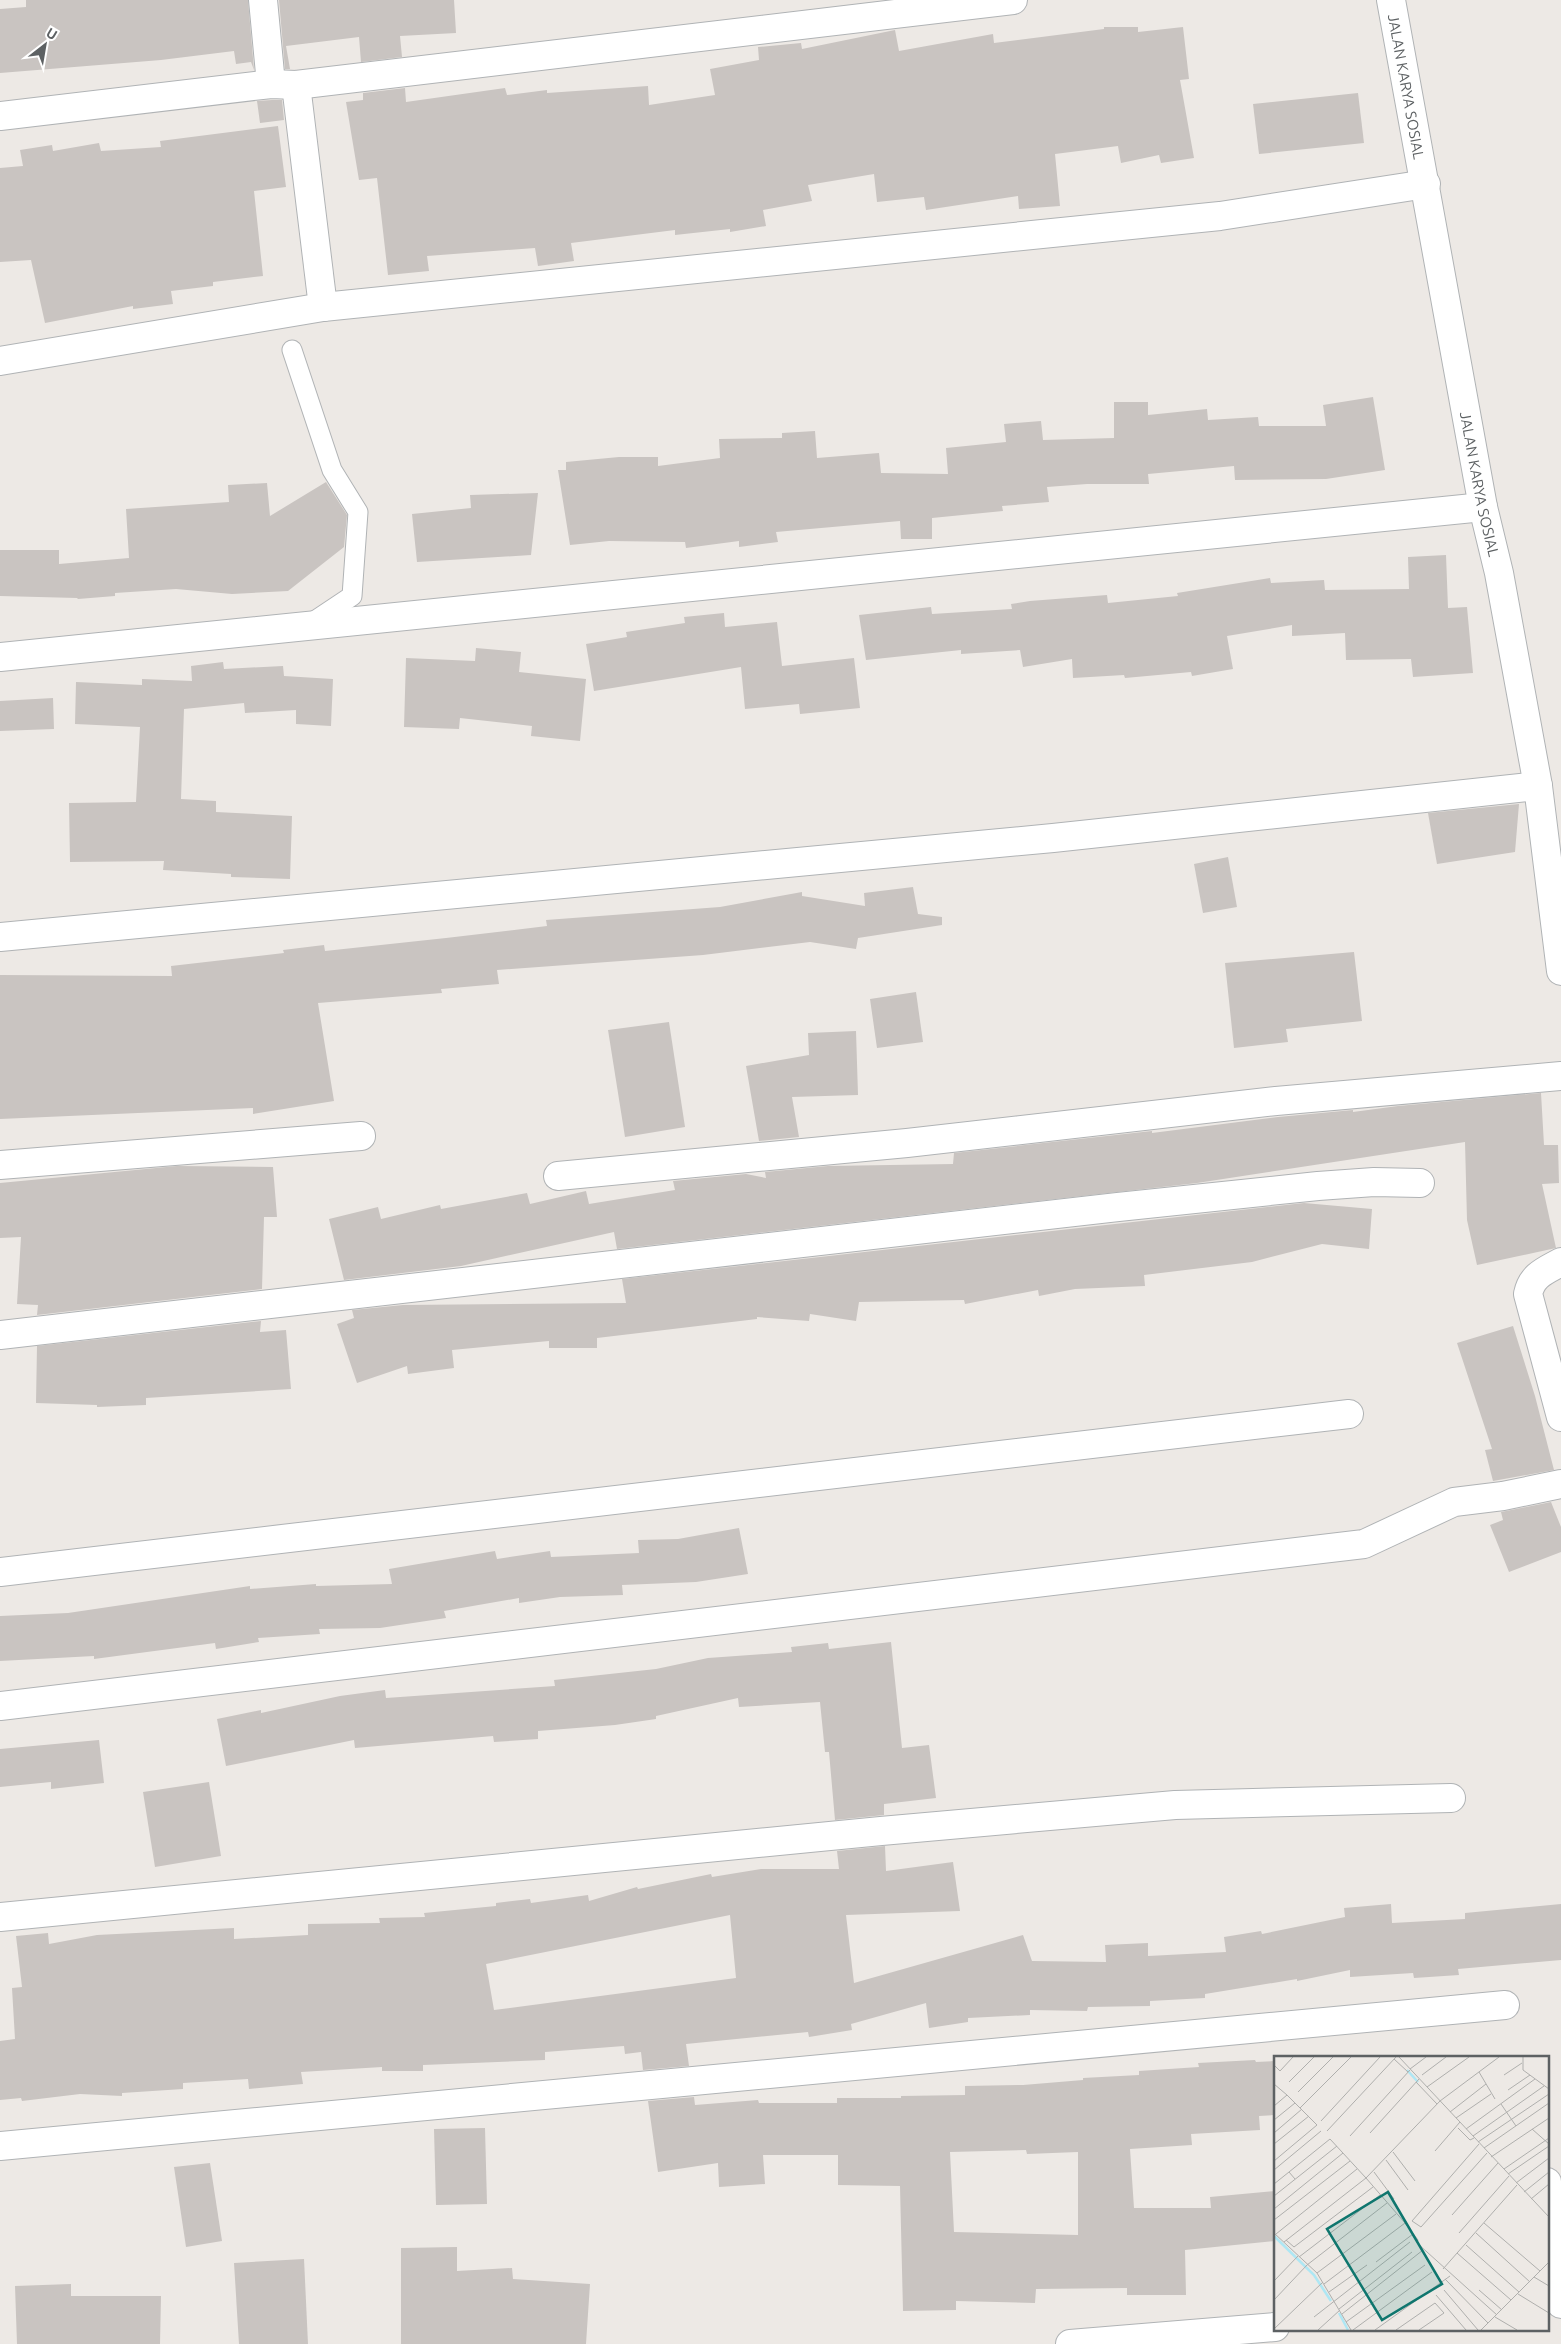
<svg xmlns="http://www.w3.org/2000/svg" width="1561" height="2344" viewBox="0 0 1561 2344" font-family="Ubuntu,sans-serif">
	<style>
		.building { fill: #c9c4c1; fill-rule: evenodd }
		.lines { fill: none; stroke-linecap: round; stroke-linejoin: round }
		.lane-casing { stroke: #b0b3b5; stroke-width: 21 }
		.street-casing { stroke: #b0b3b5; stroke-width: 30 }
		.lane { stroke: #fff; stroke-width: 19 }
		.street { stroke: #fff; stroke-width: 28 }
		.labels { text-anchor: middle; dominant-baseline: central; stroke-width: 4.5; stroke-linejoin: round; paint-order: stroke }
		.street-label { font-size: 15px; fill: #5d6163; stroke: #fff }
		.inset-river { fill: none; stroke: #aee7f4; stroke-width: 2.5 }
		.inset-road { fill: none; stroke: #afafad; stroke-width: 1 }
		.view { fill: #0f766e; fill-opacity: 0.15; stroke: #0f766e; stroke-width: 2.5 }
		.inset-edge { fill: none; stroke: #5d6163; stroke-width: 2.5 }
	</style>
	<rect width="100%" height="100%" fill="#ede9e5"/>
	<g class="building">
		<polygon points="26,0 248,0 254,70 251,62 236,64 234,51 161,60 0,73 0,9 26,7"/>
		<polygon points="279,0 454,0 456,33 400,36 402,57 361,62 359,37 286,46 290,69 285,69"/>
		<polygon points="1104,27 1138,27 1138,32 1183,27 1189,79 1180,80 1194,158 1161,163 1159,155 1121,163 1118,146 1055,154 1060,206 1019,209 1018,196 926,210 924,197 877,202 874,174 808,185 812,201 763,210 766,226 730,232 730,229 675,235 675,230 571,243 574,261 538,266 535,248 427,256 429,271 388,275 377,178 359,180 346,102 363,100 363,93 405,88 406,102 505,88 507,95 547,90 547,93 648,86 649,105 715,95 710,69 759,60 758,47 801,43 802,49 895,30 899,51 993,34 994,43 1104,29"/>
		<polygon points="1358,93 1364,143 1259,154 1253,104"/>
		<polygon points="272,100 282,100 284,120 260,123 257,101"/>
		<polygon points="278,126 286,187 254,191 263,276 213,282 213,286 171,291 173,304 133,309 133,306 45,323 31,260 0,262 0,168 23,166 20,150 52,145 53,151 99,143 101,151 161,147 160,141"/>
		<polygon points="1373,397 1385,470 1326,479 1235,480 1234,466 1148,474 1149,484 1087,484 1047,487 1049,502 1002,506 1003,511 932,518 932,539 901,539 900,521 776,532 778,542 739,547 739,541 686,548 685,542 609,541 570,545 558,470 566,470 566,462 619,457 658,457 658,466 720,458 719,439 782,438 782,433 815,431 817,458 879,453 881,473 948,474 946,448 1006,442 1004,424 1041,421 1043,440 1114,438 1114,402 1148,402 1148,415 1207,409 1208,420 1258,417 1259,426 1326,426 1323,405"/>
		<polygon points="326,482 347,515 344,547 288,591 232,594 176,589 115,593 115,596 78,599 77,598 0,596 0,550 59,550 59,564 129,558 126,509 229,502 228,485 267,483 270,516"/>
		<polygon points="538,493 531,555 417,562 412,514 471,508 470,495"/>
		<polygon points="1446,555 1448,608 1467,607 1473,673 1413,677 1411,659 1346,660 1345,633 1292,636 1292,625 1227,636 1233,669 1192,676 1191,672 1125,678 1124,675 1073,678 1072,659 1023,667 1020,650 961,654 961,650 866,660 859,615 931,607 932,614 1012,609 1011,604 1030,601 1107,595 1108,603 1178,596 1177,593 1270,578 1271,583 1324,580 1325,590 1409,589 1408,557"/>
		<polygon points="724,613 725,627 777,622 782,666 854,658 860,708 800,714 799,704 745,709 741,667 594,691 586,644 627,637 626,632 685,623 684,617"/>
		<polygon points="476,648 521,652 519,672 586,679 580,741 531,736 532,726 460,718 459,729 404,727 406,658 475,661"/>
		<polygon points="223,662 224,669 283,666 284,676 333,679 331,726 296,724 296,710 245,713 244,703 184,709 181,799 216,801 216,812 292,816 290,879 231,877 231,874 163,870 164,861 70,862 69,803 136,802 140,727 75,724 76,682 142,685 142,679 192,681 191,666"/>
		<polygon points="53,698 54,729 0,731 0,701"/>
		<polygon points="1519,804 1515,852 1437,864 1428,813"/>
		<polygon points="1228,857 1237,907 1203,913 1194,864"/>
		<polygon points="913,887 918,914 942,917 942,925 858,938 856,949 810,942 703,955 497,970 499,984 441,989 442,993 318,1003 334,1101 253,1114 253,1108 0,1119 0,975 172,976 171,966 284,953 283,950 324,945 325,951 446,938 547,926 546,920 720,907 802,892 802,896 865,906 864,893"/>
		<polygon points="1354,952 1362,1021 1286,1029 1288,1042 1234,1048 1225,963"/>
		<polygon points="916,992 923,1042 877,1048 870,999"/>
		<polygon points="669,1022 685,1127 625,1137 608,1030"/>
		<polygon points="856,1031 858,1095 792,1097 799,1137 759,1141 746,1066 809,1055 808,1033"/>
		<polygon points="1541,1093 1544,1145 1558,1145 1559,1183 1542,1184 1556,1248 1477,1265 1467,1220 1465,1142 1197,1183 617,1249 614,1232 461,1266 344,1280 329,1219 378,1207 381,1219 440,1205 441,1209 527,1193 530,1204 586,1191 589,1204 675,1190 673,1181 746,1174 766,1178 765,1172 828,1166 953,1164 954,1153 1152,1131 1152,1133 1278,1117 1353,1110 1353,1112 1398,1106"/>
		<polygon points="177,1166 273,1167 277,1217 264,1217 262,1289 37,1315 38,1305 17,1304 21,1237 0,1238 0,1183"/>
		<polygon points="1304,1203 1372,1209 1369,1249 1322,1244 1252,1262 1144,1275 1145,1286 1075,1289 1039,1296 1038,1290 965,1304 964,1300 859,1302 856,1321 810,1314 809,1321 757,1317 757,1319 597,1338 597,1348 549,1348 549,1341 452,1350 454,1368 408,1374 407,1366 357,1383 337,1324 354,1318 352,1310 403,1305 626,1303 622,1279"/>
		<polygon points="261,1321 260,1332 286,1330 291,1389 146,1398 146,1405 97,1407 97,1405 36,1403 37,1346"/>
		<polygon points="1513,1326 1535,1396 1554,1470 1493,1481 1485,1450 1492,1449 1457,1343"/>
		<polygon points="1551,1502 1561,1527 1561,1552 1509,1572 1490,1525 1503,1520 1501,1512"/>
		<polygon points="739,1528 748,1574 696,1582 622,1585 623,1595 560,1597 519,1603 519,1598 444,1611 446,1618 380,1628 319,1629 320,1634 258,1638 259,1642 216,1649 215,1643 94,1659 94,1656 0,1661 0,1616 68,1613 250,1586 250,1589 316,1584 316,1586 392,1584 389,1569 495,1551 497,1559 550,1551 551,1557 639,1553 638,1540 678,1539"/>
		<polygon points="891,1642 902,1748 929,1745 936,1798 884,1804 884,1815 835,1820 829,1752 825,1752 820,1702 739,1707 738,1698 656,1716 656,1719 615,1725 538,1731 538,1739 494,1742 493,1736 355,1748 354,1740 226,1766 217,1719 261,1710 261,1713 340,1696 385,1690 386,1698 555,1686 554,1680 656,1669 708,1658 792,1652 791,1647 828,1643 829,1649"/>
		<polygon points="99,1740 104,1783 51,1789 51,1782 0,1787 0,1749"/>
		<polygon points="209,1782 221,1856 155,1867 143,1792"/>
		<path d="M 885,1846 L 886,1871 L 953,1862 L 960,1911 L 846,1915 L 854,1983 L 1023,1935 L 1032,1961 L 1106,1962 L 1105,1945 L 1148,1943 L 1148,1956 L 1226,1952 L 1224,1937 L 1261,1931 L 1262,1934 L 1345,1917 L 1344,1908 L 1391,1904 L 1392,1923 L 1465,1919 L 1465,1913 L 1561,1904 L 1561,1960 L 1458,1969 L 1459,1975 L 1414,1978 L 1413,1973 L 1350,1977 L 1350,1970 L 1297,1981 L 1297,1979 L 1205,1994 L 1205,1998 L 1150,2001 L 1150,2006 L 1088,2007 L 1087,2011 L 1030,2010 L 1030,2015 L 968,2018 L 968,2022 L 929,2028 L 926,2003 L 851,2024 L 852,2030 L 809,2037 L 808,2032 L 686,2044 L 689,2066 L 643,2070 L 641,2052 L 625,2054 L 624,2046 L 545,2052 L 545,2060 L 423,2065 L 423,2071 L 382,2071 L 382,2067 L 301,2072 L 303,2084 L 249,2089 L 248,2079 L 183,2083 L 183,2089 L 122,2093 L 122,2096 L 80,2094 L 22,2101 L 21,2098 L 0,2100 L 0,2041 L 15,2039 L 12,1988 L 22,1987 L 16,1936 L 48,1933 L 49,1944 L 97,1935 L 234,1928 L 234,1939 L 308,1935 L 308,1924 L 380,1923 L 379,1918 L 425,1917 L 424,1913 L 496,1906 L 496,1903 L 530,1899 L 531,1903 L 588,1895 L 589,1901 L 637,1887 L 638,1889 L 711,1874 L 712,1877 L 761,1869 L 839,1869 L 837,1851 ZM 730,1915 L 736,1978 L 494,2010 L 486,1964 Z"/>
		<path d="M 1255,2060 L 1256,2062 L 1275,2061 L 1275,2115 L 1259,2116 L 1260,2130 L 1191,2134 L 1192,2145 L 1130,2149 L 1134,2208 L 1211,2208 L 1210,2197 L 1275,2191 L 1275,2241 L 1185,2250 L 1186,2295 L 1127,2295 L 1127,2288 L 1036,2289 L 1035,2303 L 956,2301 L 956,2310 L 903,2311 L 900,2186 L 838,2185 L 838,2155 L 763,2155 L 765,2184 L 719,2187 L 718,2163 L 658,2172 L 648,2101 L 694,2097 L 695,2105 L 758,2100 L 759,2103 L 837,2103 L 837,2098 L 901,2098 L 901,2096 L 965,2095 L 965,2086 L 1023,2085 L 1083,2080 L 1083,2078 L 1139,2075 L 1139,2071 L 1199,2067 L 1198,2063 ZM 1026,2150 L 1027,2154 L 1078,2152 L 1078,2235 L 954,2232 L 950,2152 Z"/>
		<polygon points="485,2128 487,2204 436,2205 434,2129"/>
		<polygon points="210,2163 222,2241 186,2247 174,2167"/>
		<polygon points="457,2247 457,2271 512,2268 513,2279 590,2284 586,2344 401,2344 401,2248"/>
		<polygon points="304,2259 308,2344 239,2344 234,2263"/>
		<polygon points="71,2284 71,2296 161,2296 160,2344 17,2344 15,2286"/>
	</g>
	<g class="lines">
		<g class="lane-casing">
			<polyline id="lane" points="292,350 332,470 358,512 352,596 310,624"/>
		</g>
		<g class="street-casing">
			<g id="street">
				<polyline points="263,0 271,84"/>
				<path id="s1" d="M 1391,0 L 1483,507 L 1499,573 L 1538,786 L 1561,971"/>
				<polyline points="296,85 323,307"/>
				<polyline points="0,116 271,84 296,85 1013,0"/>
				<polyline points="0,361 323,307 1220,216 1426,184"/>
				<polyline points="0,657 1483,507"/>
				<polyline points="0,937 1053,838 1538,786"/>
				<polyline points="0,1165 361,1136"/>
				<polyline points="558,1176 907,1143 1276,1101 1561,1076"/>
				<path d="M 1561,1262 C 1545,1271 1532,1275 1528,1294 L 1561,1417"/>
				<polyline points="0,1335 1118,1207 1318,1186 1374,1182 1420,1183"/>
				<polyline points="0,1572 1349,1414"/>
				<polyline points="0,1706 1364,1544 1454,1502 1503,1496 1561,1484"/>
				<polyline points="0,1917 881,1831 1175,1805 1451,1798"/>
				<polyline points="0,2146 1505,2005"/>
				<polyline points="1547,2182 1561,2304"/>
				<polyline points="1070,2344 1275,2327"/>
			</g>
		</g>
		<use href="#lane" class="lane"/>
		<use href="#street" class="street"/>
	</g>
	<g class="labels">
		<g class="street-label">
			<text stroke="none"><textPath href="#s1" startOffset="88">JALAN KARYA SOSIAL</textPath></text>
			<text stroke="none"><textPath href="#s1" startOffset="492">JALAN KARYA SOSIAL</textPath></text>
		</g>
	</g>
	<g transform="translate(1274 2056)">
		<rect width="275" height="275" fill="#ede9e5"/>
		<path class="inset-river" d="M 133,14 L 144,26M 0,180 L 40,219 L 57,245M 65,257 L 74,274"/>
		<path class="inset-road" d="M 125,1 L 275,161M 249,1 L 249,14 L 275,33M 120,3 L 134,16M 0,9 L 6,15 L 19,1M 136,13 L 152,1M 205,16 L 221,43M 148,19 L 172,1M 230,19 L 248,7M 15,26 L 40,1M 142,26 L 163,48M 0,28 L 13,39M 153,31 L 195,1M 234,34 L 256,19M 24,36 L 59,1M 227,48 L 242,70M 0,50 L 13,39 L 43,69 L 0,105M 26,52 L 77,1M 176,56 L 212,28M 182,62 L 217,38M 0,64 L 21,47M 47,65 L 106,1M 184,72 L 196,84 L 200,82M 192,73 L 261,23M 258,73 L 275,88M 53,75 L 122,1M 0,77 L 28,53M 96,77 L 145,23M 76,80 L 136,14M 199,80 L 270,30M 204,86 L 275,38M 0,88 L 35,60M 205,88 L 138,165 L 147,171 L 213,97M 210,92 L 275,47M 161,95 L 186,66M 119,96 L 141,125M 217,101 L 275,62M 112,104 L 134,134M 230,113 L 275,82M 0,114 L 47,75M 100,116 L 120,143M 234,118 L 275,90M 21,123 L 15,116 L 56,83 L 92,122 L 166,45 L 225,1M 242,127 L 275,102M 0,128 L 15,116M 250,136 L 275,116M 0,140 L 63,90M 257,143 L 275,128M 0,153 L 69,97M 178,159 L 224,107M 0,164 L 76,105M 210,167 L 266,215M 0,177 L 43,217 L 77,274M 185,177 L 235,120M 202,177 L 256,226M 2,178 L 83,113M 12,184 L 20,191 L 99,131M 10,186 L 92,122 L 131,167 L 144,184 L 143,187 L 223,259M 192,189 L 245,236M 183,197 L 237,244M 25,201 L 106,139M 102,206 L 139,178M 169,213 L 243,129M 43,217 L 122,158M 260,221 L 275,230M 171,223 L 214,267M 0,225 L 24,200M 50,228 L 131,167M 170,234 L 204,274M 205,234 L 228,254M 55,236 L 93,209M 244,238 L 275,257M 162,239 L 192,274M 0,244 L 33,209 L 113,147M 65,253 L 138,196M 68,258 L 149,194M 40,261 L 136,186M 221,261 L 243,274M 72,266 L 151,209M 0,273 L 49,226M 44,274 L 66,254M 79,274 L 158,216M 101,274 L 176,220M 122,274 L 161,247 L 170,257 L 145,274M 207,274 L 275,206"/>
		<path class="view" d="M 114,136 L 168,228 L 108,264 L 53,173 Z"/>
		<rect width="275" height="275" class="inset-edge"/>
	</g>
	<g transform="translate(45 45) rotate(31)" stroke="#ffffff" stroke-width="4" paint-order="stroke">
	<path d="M0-4L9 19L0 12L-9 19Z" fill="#5d6163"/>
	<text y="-8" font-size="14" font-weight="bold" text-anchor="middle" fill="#5d6163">U</text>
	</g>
</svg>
